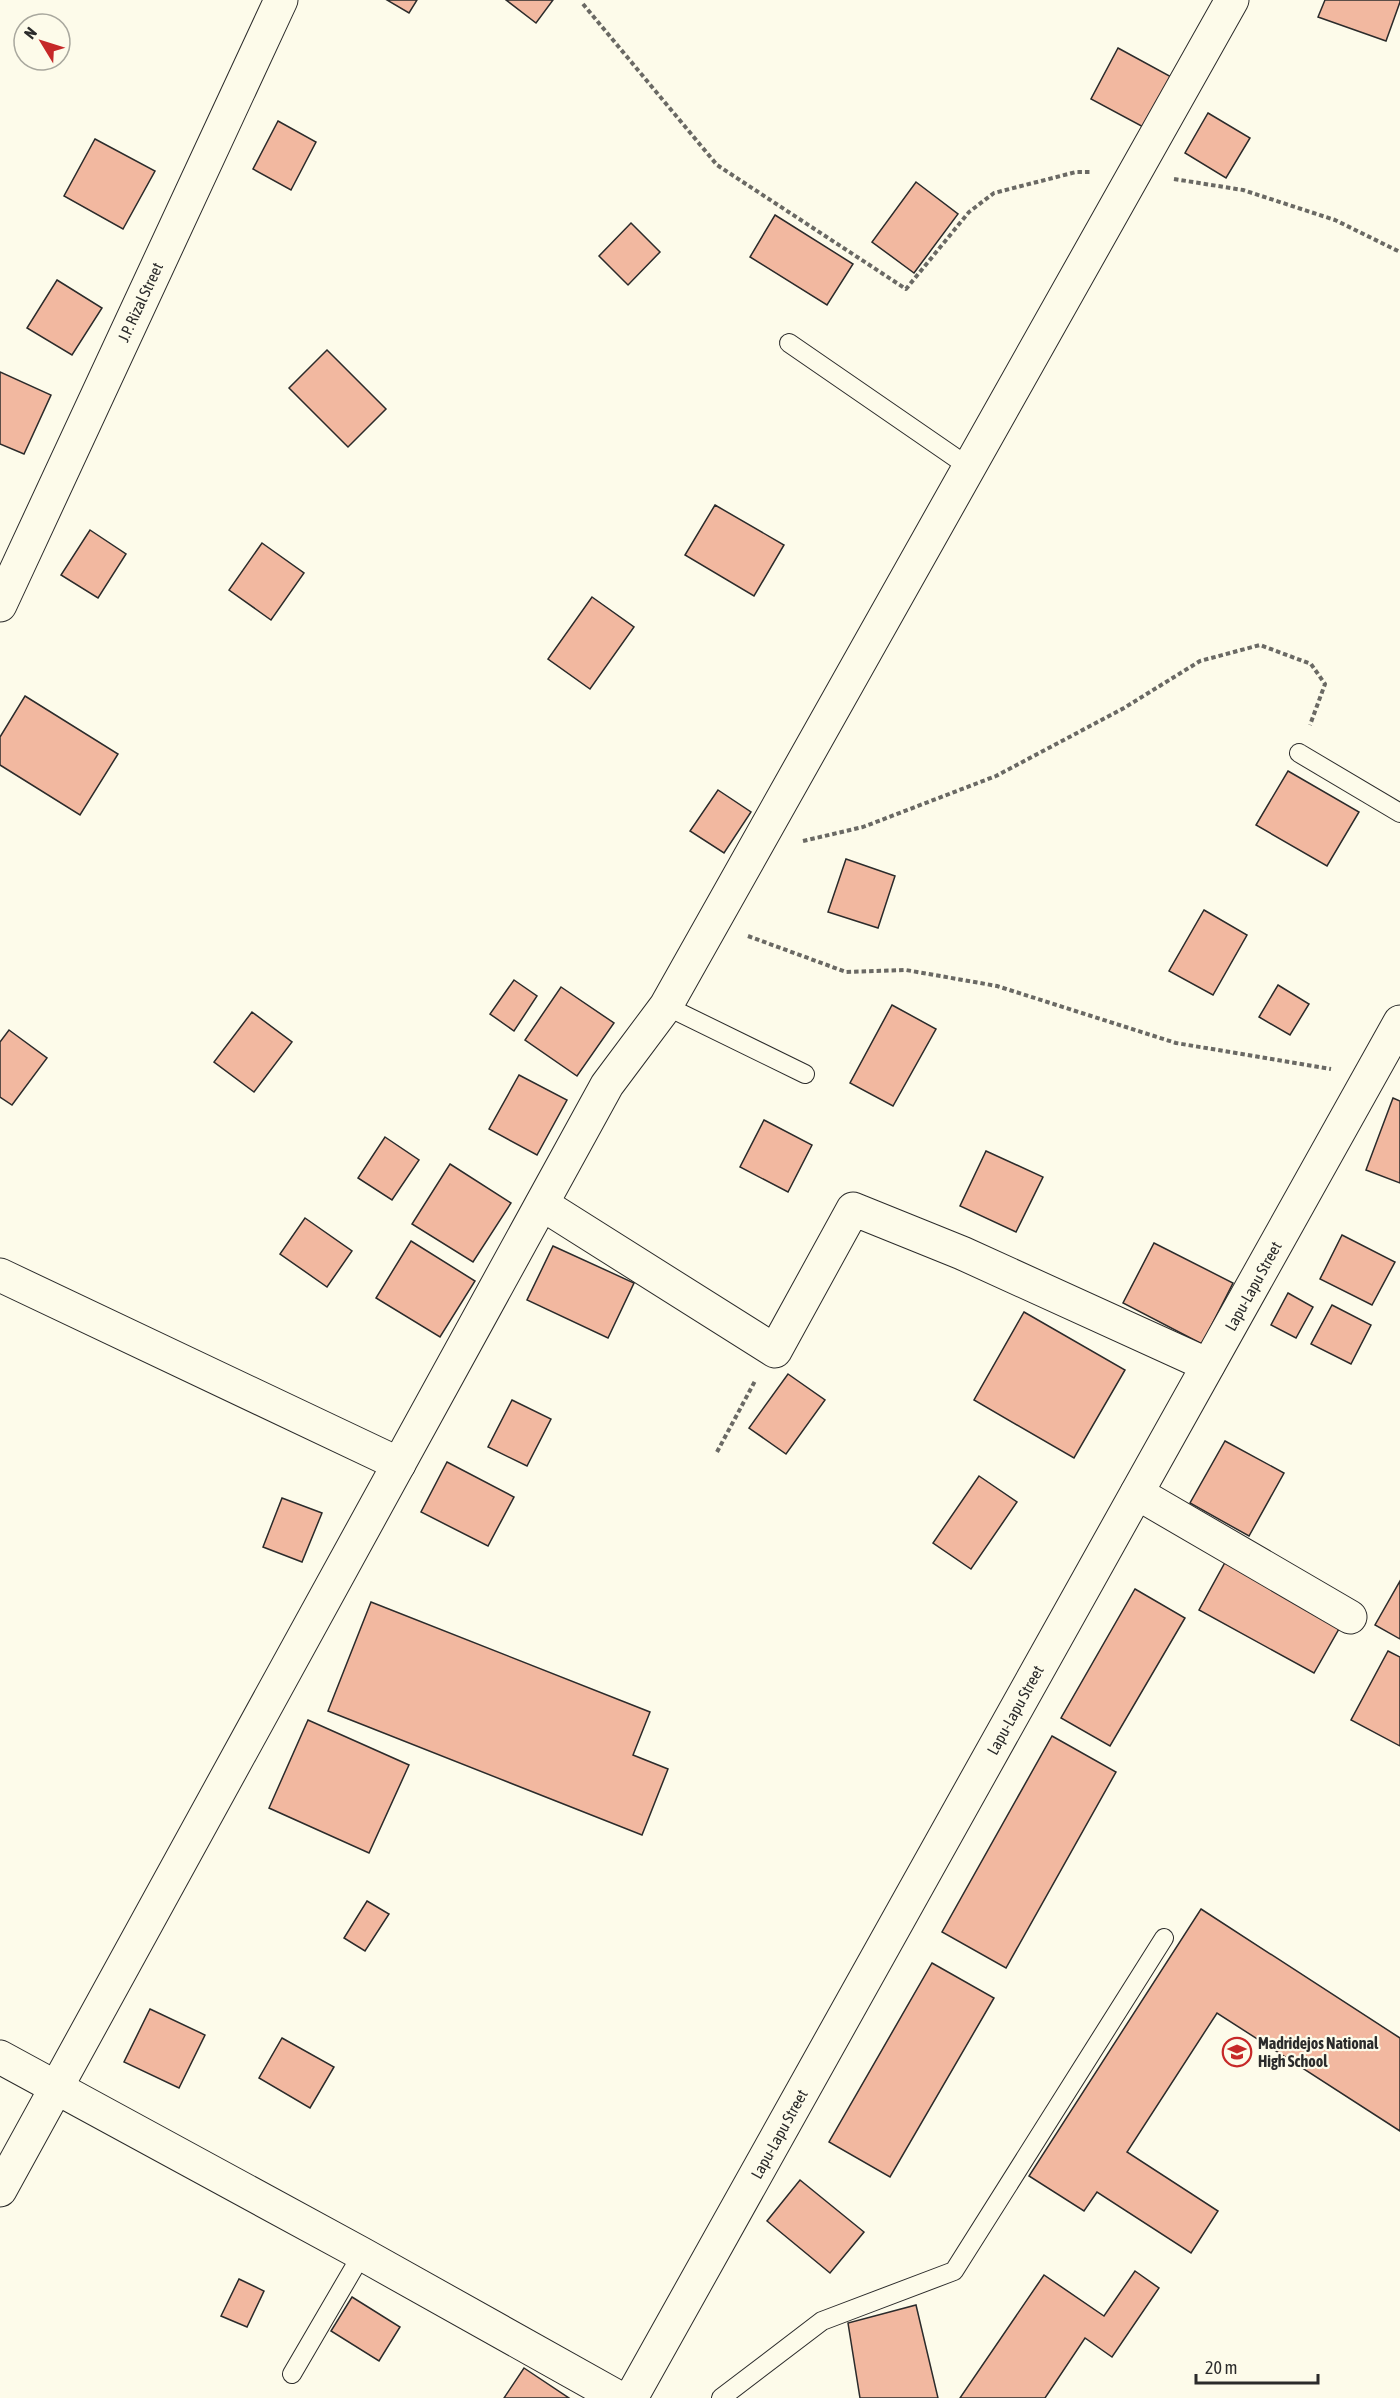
<svg xmlns="http://www.w3.org/2000/svg" width="1400" height="2398" viewBox="0 0 1400 2398" font-family="'Asap Condensed',sans-serif">
	<style>
		.building { fill: #f2b8a0; stroke: #2b2b2b; stroke-width: 1.5 }
		.lines { fill: none; stroke-linecap: round; stroke-linejoin: round }
		.lane-casing { stroke: #2b2b2b; stroke-width: 20 }
		.street-casing { stroke: #2b2b2b; stroke-width: 35 }
		.secondary-casing { stroke: #2b2b2b; stroke-width: 35 }
		.path { stroke: #6a6964; stroke-width: 4; stroke-dasharray: 4.5 3; stroke-linecap: butt }
		.lane { stroke: #fdfbea; stroke-width: 18 }
		.street { stroke: #fdfbea; stroke-width: 33 }
		.secondary { stroke: #fdfbea; stroke-width: 33 }
		.labels { text-anchor: middle; dominant-baseline: central; stroke-width: 4.5; stroke-linejoin: round; paint-order: stroke }
		.street-label { font-size: 16px; fill: #2b2b2b; stroke: #fdfbea }
		.poi-label { font-size: 16px; font-weight: bold; fill: #2b2b2b; stroke: #fdfbea; text-anchor: start }
	</style>
	<rect width="100%" height="100%" fill="#fdfbea"/>
	<g class="building">
		<polygon points="387,0 417,0 409,13"/>
		<polygon points="506,0 553,0 536,23"/>
		<polygon points="1325,0 1400,0 1400,2 1386,41 1318,17"/>
		<polygon points="1118,48 1175,79 1147,129 1091,99"/>
		<polygon points="1208,113 1250,138 1226,178 1185,153"/>
		<polygon points="278,121 316,142 291,190 253,169"/>
		<polygon points="95,139 155,171 123,229 64,196"/>
		<polygon points="916,182 958,214 914,273 872,242"/>
		<polygon points="775,215 853,264 827,305 750,257"/>
		<polygon points="631,223 660,252 628,285 599,256"/>
		<polygon points="57,280 102,308 72,355 27,328"/>
		<polygon points="327,350 386,409 348,447 289,388"/>
		<polygon points="0,372 51,395 24,454 0,444"/>
		<polygon points="715,505 784,545 754,596 685,555"/>
		<polygon points="90,530 126,554 98,598 61,575"/>
		<polygon points="262,543 304,573 271,620 229,590"/>
		<polygon points="592,597 634,627 590,689 548,659"/>
		<polygon points="25,696 118,754 80,815 0,765 0,737"/>
		<polygon points="1288,771 1359,812 1327,866 1256,825"/>
		<polygon points="718,790 751,812 724,853 690,831"/>
		<polygon points="846,859 895,876 878,928 828,912"/>
		<polygon points="1204,910 1247,935 1213,995 1169,971"/>
		<polygon points="514,980 537,996 514,1031 490,1014"/>
		<polygon points="1278,985 1309,1004 1290,1035 1259,1017"/>
		<polygon points="561,987 614,1023 577,1076 525,1040"/>
		<polygon points="892,1005 936,1029 893,1106 850,1083"/>
		<polygon points="252,1012 292,1042 254,1092 214,1062"/>
		<polygon points="9,1030 47,1058 12,1105 0,1097 0,1042"/>
		<polygon points="519,1075 567,1100 537,1155 489,1129"/>
		<polygon points="1393,1098 1400,1101 1400,1183 1366,1170"/>
		<polygon points="764,1120 812,1145 788,1192 740,1167"/>
		<polygon points="385,1137 419,1160 392,1200 358,1178"/>
		<polygon points="986,1151 1043,1177 1016,1232 960,1206"/>
		<polygon points="450,1164 511,1203 473,1262 412,1224"/>
		<polygon points="305,1218 352,1251 327,1287 280,1254"/>
		<polygon points="1342,1235 1395,1262 1372,1305 1320,1279"/>
		<polygon points="411,1241 475,1281 440,1337 376,1298"/>
		<polygon points="1154,1243 1233,1283 1202,1344 1123,1303"/>
		<polygon points="553,1246 634,1283 608,1338 527,1300"/>
		<polygon points="1288,1293 1313,1307 1296,1338 1271,1325"/>
		<polygon points="1332,1305 1371,1325 1351,1364 1311,1344"/>
		<polygon points="1024,1312 1125,1370 1074,1458 974,1400"/>
		<polygon points="788,1374 825,1400 786,1454 749,1428"/>
		<polygon points="512,1400 551,1419 527,1466 488,1447"/>
		<polygon points="1225,1441 1284,1473 1249,1536 1190,1503"/>
		<polygon points="447,1462 514,1497 488,1546 421,1512"/>
		<polygon points="979,1476 1017,1502 971,1569 933,1543"/>
		<polygon points="282,1498 322,1513 302,1562 263,1547"/>
		<polygon points="1228,1557 1344,1620 1314,1673 1199,1610"/>
		<polygon points="1400,1581 1400,1639 1375,1625"/>
		<polygon points="1135,1589 1185,1618 1110,1746 1061,1718"/>
		<polygon points="371,1602 650,1712 633,1755 668,1769 642,1835 328,1711"/>
		<polygon points="1388,1651 1400,1657 1400,1746 1351,1720"/>
		<polygon points="308,1720 409,1765 369,1853 269,1808"/>
		<polygon points="1052,1736 1116,1772 1006,1968 942,1932"/>
		<polygon points="367,1901 389,1914 365,1951 344,1938"/>
		<polygon points="1201,1909 1400,2038 1400,2131 1217,2013 1127,2152 1218,2211 1191,2253 1097,2192 1084,2211 1029,2176"/>
		<polygon points="932,1963 994,1998 890,2177 829,2142"/>
		<polygon points="150,2009 205,2035 179,2088 124,2062"/>
		<polygon points="282,2038 334,2067 310,2108 259,2078"/>
		<polygon points="800,2180 864,2232 830,2273 767,2221"/>
		<polygon points="1135,2271 1159,2288 1112,2357 1085,2338 1045,2398 960,2398 1044,2275 1104,2316"/>
		<polygon points="239,2279 264,2291 247,2327 221,2316"/>
		<polygon points="352,2297 400,2327 379,2361 331,2331"/>
		<polygon points="916,2305 938,2398 860,2398 848,2323"/>
		<polygon points="524,2368 569,2398 504,2398"/>
	</g>
	<g class="lines">
		<g class="lane-casing">
			<g id="lane">
				<polyline points="789,343 969,467"/>
				<polyline points="1299,753 1400,813"/>
				<polyline points="666,1006 805,1074"/>
				<polyline points="292,2374 362,2254"/>
				<polyline points="721,2398 822,2321 954,2271 1164,1938"/>
			</g>
		</g>
		<g class="street-casing">
			<g id="street">
				<polyline points="542,1204 775,1351 853,1209 962,1253 1208,1365"/>
				<polyline points="0,1275 399,1464"/>
				<polyline points="1137,1493 1350,1617"/>
				<polyline points="0,2057 362,2254 619,2398"/>
				<polyline points="0,2190 607,1085 666,1006 1232,0"/>
				<polyline points="631,2398 1400,1022"/>
			</g>
		</g>
		<g class="secondary-casing">
			<polyline id="secondary" points="0,605 281,0"/>
		</g>
		<g class="path">
			<polyline points="583,4 717,165 906,289 969,212 994,193 1076,172 1092,172"/>
			<polyline points="1174,179 1243,190 1335,220 1400,252"/>
			<polyline points="803,841 863,827 996,776 1124,708 1200,661 1260,645 1311,664 1325,684 1310,725"/>
			<polyline points="748,936 846,972 906,970 997,986 1176,1043 1331,1069"/>
			<polyline points="717,1452 755,1381"/>
		</g>
		<use href="#lane" class="lane"/>
		<use href="#street" class="street"/>
		<use href="#secondary" class="secondary"/>
	</g>
	<defs>
		<g id="school-ring" transform="scale(1.5)"><circle r="9.5" fill="#fdfbea" stroke="#c62828" stroke-width="1.5"/><path d="M0-5L7-2L0 1L-7-2ZM-4 1L0 2.5L4 1V4Q0 6-4 4Z" fill="#c62828"/></g>
	</defs>
	<g fill-rule="evenodd">
		<use href="#school-ring" x="1237" y="2052"/>
	</g>
	<g class="labels">
		<g class="street-label">
			<text transform="translate(140 302) rotate(-65)">J.P. Rizal Street</text>
			<text transform="translate(1253 1286) rotate(-61)">Lapu-Lapu Street</text>
			<text transform="translate(1015 1710) rotate(-61)">Lapu-Lapu Street</text>
			<text transform="translate(779 2134) rotate(-61)">Lapu-Lapu Street</text>
		</g>
		<g class="poi-label">
			<text x="1258" y="2043">Madridejos National<tspan x="1258" dy="18">High School</tspan></text>
		</g>
	</g>
	<g transform="translate(42 42) rotate(308)"><circle r="28" fill="#fdfbea" stroke="#a9a89e" stroke-width="1.5"/>
	<path d="M0-4.5L10 22L0 15L-10 22Z" fill="#c62828"/>
	<text y="-9" font-size="16" font-weight="bold" text-anchor="middle" fill="#2b2b2b">N</text>
	</g>
	<path d="M1196 2374v9h122v-9" fill="none" stroke="#2b2b2b" stroke-width="3"/>
	<text x="1205" y="2374" font-size="18" fill="#2b2b2b" stroke="#fdfbea" stroke-width="4.5" paint-order="stroke">20 m</text>
</svg>
